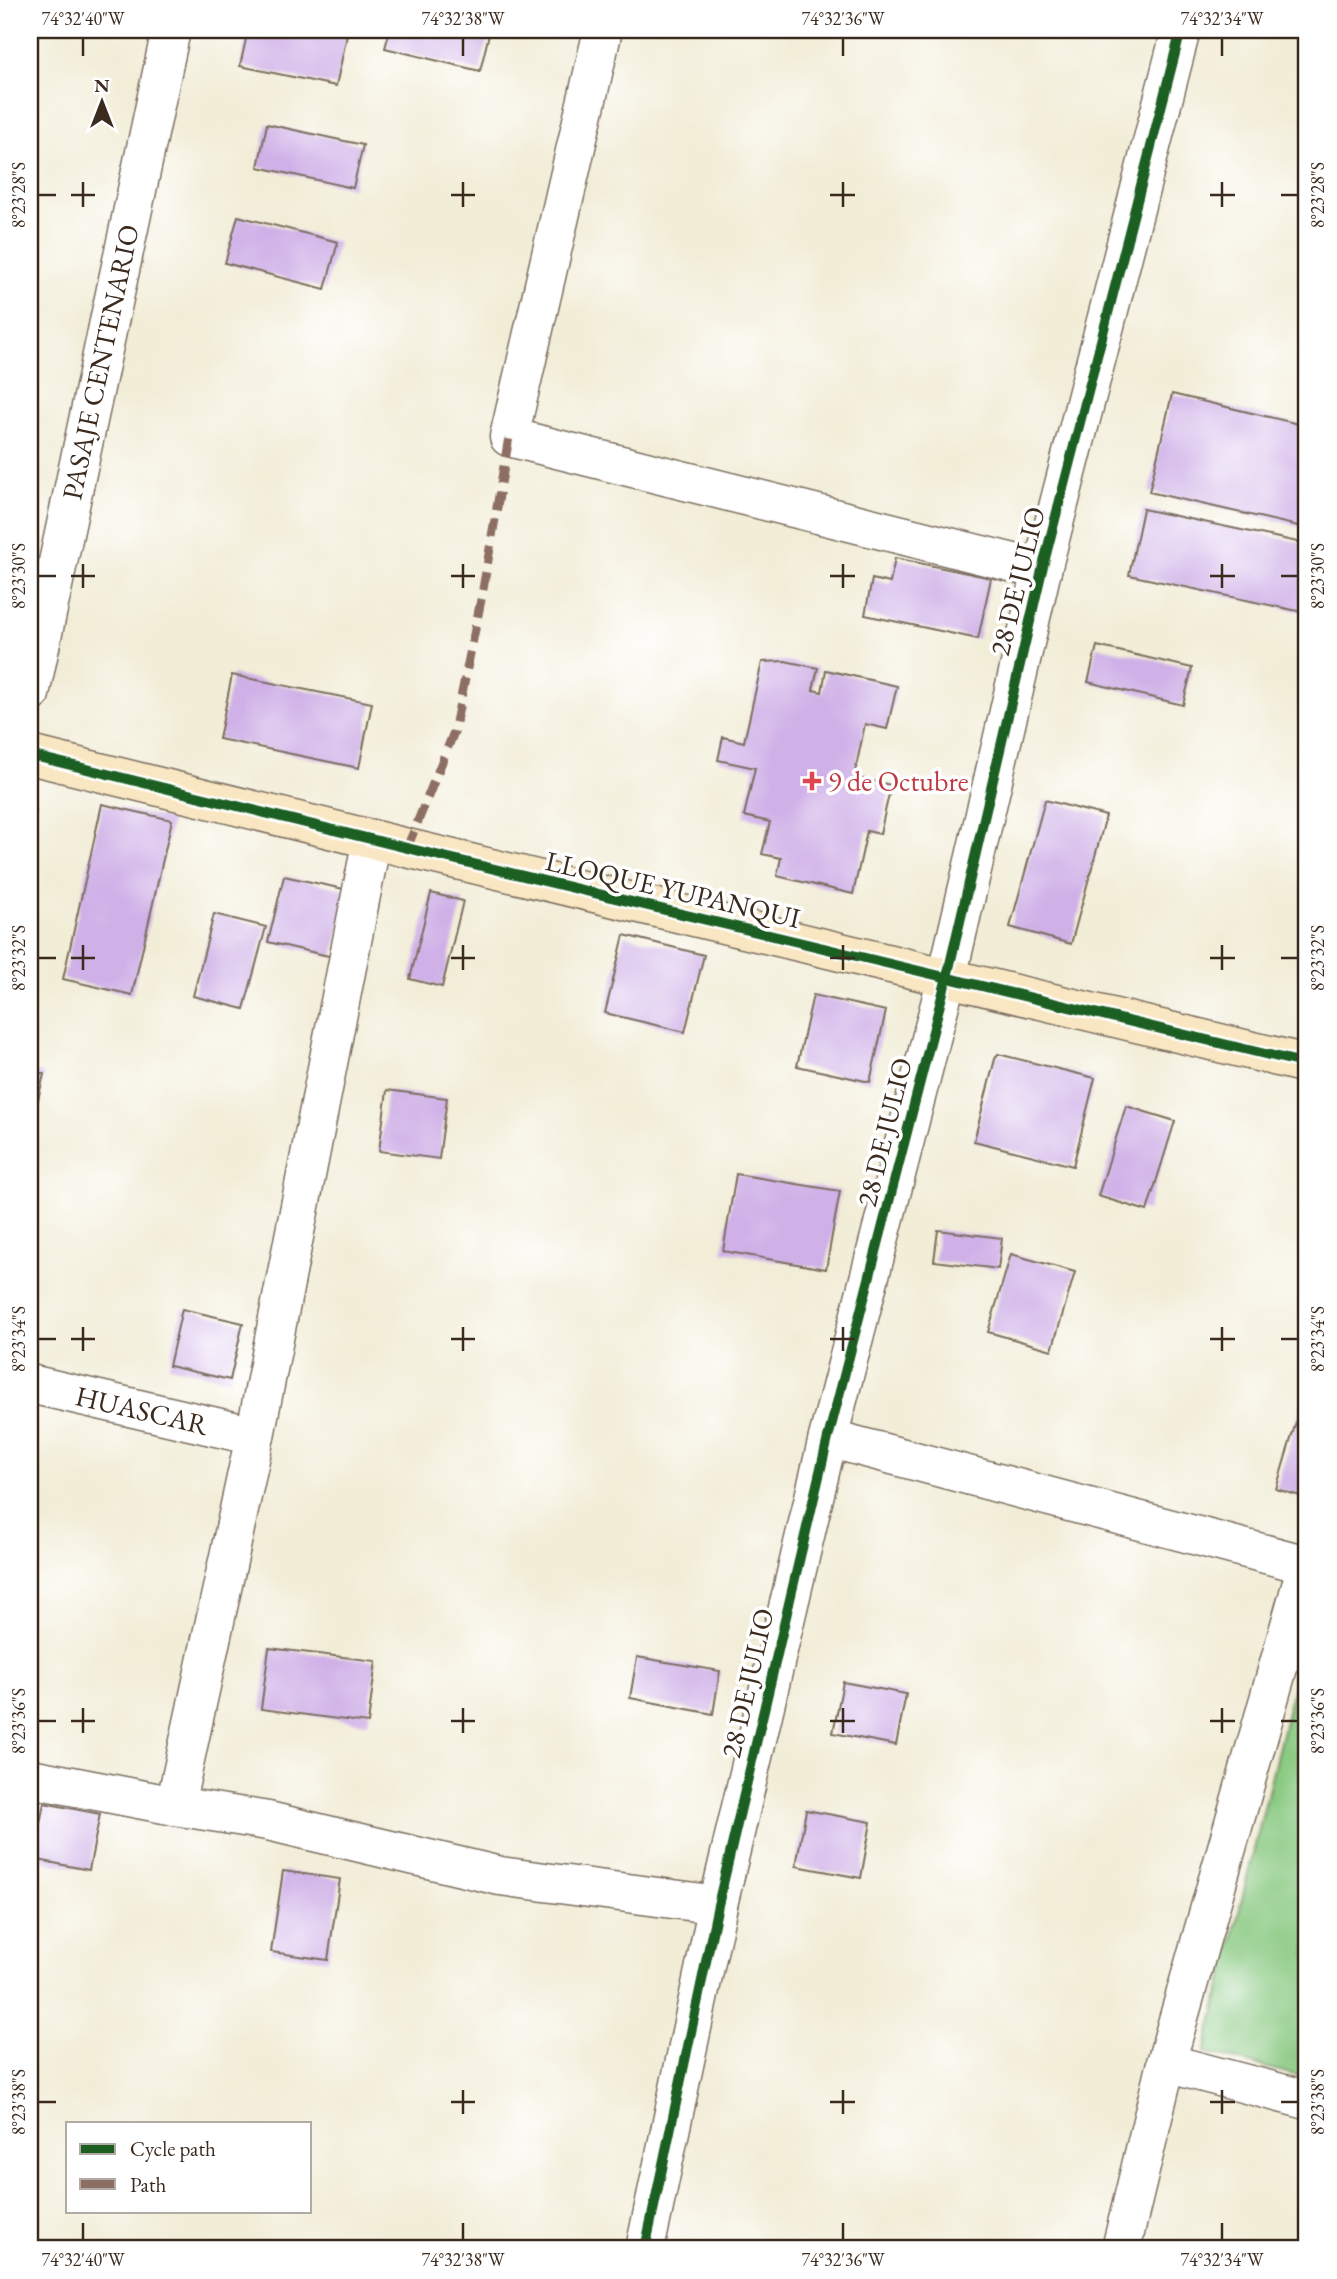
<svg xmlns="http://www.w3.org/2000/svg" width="1337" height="2279" viewBox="0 0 1337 2279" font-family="'EB Garamond',serif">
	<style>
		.green { fill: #89c981; stroke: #627a50; stroke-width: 2 }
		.building { fill: #cfb0e7 }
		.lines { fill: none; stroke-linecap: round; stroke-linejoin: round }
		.street-casing { stroke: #7b6e5f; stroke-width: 41 }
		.secondary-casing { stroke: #7b6e5f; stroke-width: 41 }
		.street { stroke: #fff; stroke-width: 38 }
		.secondary { stroke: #f9e7c3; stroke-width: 38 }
		.quiet { stroke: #8d6e63; stroke-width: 9; stroke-dasharray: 18 9; stroke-linecap: butt }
		.cycleway-casing { stroke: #fff; stroke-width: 15 }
		.cycleway { stroke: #1b5e20; stroke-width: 10 }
		.ticks { fill: none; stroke: #3b2a1e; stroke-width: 2.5 }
		.health-dot { fill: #e0444e; stroke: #fff; stroke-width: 2.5 }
		.labels { text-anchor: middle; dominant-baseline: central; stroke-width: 7; stroke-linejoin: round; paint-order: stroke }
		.street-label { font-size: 28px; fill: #3b2a1e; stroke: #fff }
		.health-label { font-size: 28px; fill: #be3a42; stroke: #fff; text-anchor: start }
		.neatline { fill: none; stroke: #3b2a1e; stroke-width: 2.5 }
		.ticks-label { font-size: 18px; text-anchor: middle; fill: #3b2a1e }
	</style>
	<rect width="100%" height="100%" fill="#fff"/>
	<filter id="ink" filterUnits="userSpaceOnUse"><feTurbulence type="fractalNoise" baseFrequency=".0143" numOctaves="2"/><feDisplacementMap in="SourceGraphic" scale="14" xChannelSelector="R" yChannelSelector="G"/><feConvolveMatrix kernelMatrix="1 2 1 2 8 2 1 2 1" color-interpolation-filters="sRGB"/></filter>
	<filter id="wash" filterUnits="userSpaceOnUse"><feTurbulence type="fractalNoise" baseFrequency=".00686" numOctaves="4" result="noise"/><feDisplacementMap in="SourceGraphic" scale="28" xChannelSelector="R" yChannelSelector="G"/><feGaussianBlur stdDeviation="1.57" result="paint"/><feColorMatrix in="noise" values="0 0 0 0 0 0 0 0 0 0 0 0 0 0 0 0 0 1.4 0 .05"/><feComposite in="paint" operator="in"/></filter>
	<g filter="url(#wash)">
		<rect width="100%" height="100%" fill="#f2edd7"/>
		<polygon class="green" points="1307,1630 1307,2078 1205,2052"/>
		<g id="blocks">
			<g class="building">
				<polygon points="248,30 320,30 347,35 336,86 240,66"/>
				<polygon points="390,30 490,30 480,71 385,48"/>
				<polygon points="267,124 363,145 353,188 258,167"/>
				<polygon points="238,216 338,242 325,289 225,263"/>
				<polygon points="1172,394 1307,426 1307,528 1149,492"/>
				<polygon points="1143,509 1307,544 1307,613 1129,575"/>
				<polygon points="895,558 991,578 978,639 865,615 872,579 890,583"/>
				<polygon points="1097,646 1192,668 1183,705 1088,682"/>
				<polygon points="785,661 818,668 813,690 822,692 826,670 897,686 887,729 865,724 854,777 891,785 880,834 867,831 853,894 777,876 781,858 762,854 770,822 744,816 755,768 718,760 723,737 744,742 762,662"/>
				<polygon points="232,675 372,703 359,768 219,739"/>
				<polygon points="1045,800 1106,816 1071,944 1010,927"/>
				<polygon points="102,804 172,820 132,995 63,979"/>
				<polygon points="30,809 36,811 31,834 30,834"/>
				<polygon points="284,876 348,890 333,957 268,942"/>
				<polygon points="431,893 463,901 442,987 410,979"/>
				<polygon points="214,914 266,927 244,1009 193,996"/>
				<polygon points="624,935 704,955 685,1032 605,1013"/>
				<polygon points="813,995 886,1011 870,1082 797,1066"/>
				<polygon points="998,1054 1095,1078 1073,1166 974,1141 995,1059"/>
				<polygon points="30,1070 44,1074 31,1130 30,1130"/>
				<polygon points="387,1090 447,1098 439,1159 379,1151"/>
				<polygon points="1126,1106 1175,1121 1147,1211 1098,1196"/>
				<polygon points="736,1174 840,1191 826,1269 723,1251"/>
				<polygon points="938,1230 1002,1238 998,1269 934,1261"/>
				<polygon points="1011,1254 1075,1272 1052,1350 988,1332"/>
				<polygon points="182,1309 243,1323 230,1380 169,1366"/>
				<polygon points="1307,1385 1307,1498 1276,1489"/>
				<polygon points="269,1648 376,1661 368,1723 261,1709"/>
				<polygon points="637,1657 720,1671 713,1714 630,1698"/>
				<polygon points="843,1682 906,1694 896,1745 833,1733"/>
				<polygon points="44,1803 100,1814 89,1870 33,1859"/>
				<polygon points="806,1810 871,1822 861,1878 796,1866"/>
				<polygon points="283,1871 340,1879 328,1960 271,1952"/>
			</g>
		</g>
	</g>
	<g filter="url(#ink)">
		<use href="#blocks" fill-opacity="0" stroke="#7b6e5f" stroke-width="2"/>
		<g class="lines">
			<g class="street-casing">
				<g id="street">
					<polyline points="603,30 509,437 1042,570"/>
					<polyline points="30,694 171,30"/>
					<polyline points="30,1384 255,1436"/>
					<polyline points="828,1438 1307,1565"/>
					<polyline points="30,1778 175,1806 255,1436 372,839"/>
					<polyline points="175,1806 268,1821 500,1876 718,1905"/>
					<polyline points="1166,2063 1307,2100"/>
					<polyline points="645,2249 718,1905 828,1438 947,977 1042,570 1181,30"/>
					<polyline points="1121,2249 1166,2063 1307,1565"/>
				</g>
			</g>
			<g class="secondary-casing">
				<polyline id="secondary" points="30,755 407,848 1307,1064"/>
			</g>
			<use href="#street" class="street"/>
			<use href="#secondary" class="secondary"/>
			<polyline class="quiet" points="407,848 454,732 482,595 509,437"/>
			<g class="cycleway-casing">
				<g id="cycleway">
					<polyline points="30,755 407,848 1307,1064"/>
					<polyline points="645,2249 718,1905 828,1438 947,977 1042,570 1181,30"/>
				</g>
			</g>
			<use href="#cycleway" class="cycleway"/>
		</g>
	</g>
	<path class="ticks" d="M 83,38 L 83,56M 463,38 L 463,56M 843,38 L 843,56M 1222,38 L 1222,56M 83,182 L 83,207M 463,182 L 463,207M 843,182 L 843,207M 1222,182 L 1222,207M 38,195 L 56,195M 71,195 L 95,195M 451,195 L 475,195M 830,195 L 855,195M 1210,195 L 1235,195M 1281,195 L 1298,195M 83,564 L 83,588M 463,564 L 463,588M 843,564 L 843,588M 1222,564 L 1222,588M 38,576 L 56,576M 71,576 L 95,576M 451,576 L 475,576M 830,576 L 855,576M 1210,576 L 1235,576M 1281,576 L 1298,576M 83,945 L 83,970M 463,945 L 463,970M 843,945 L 843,970M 1222,945 L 1222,970M 38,958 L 56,958M 71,958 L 95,958M 451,958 L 475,958M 830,958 L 855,958M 1210,958 L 1235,958M 1281,958 L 1298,958M 83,1327 L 83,1351M 463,1327 L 463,1351M 843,1327 L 843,1351M 1222,1327 L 1222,1351M 38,1339 L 56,1339M 71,1339 L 95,1339M 451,1339 L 475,1339M 830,1339 L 855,1339M 1210,1339 L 1235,1339M 1281,1339 L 1298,1339M 83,1708 L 83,1733M 463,1708 L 463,1733M 843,1708 L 843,1733M 1222,1708 L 1222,1733M 38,1721 L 56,1721M 71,1721 L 95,1721M 451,1721 L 475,1721M 830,1721 L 855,1721M 1210,1721 L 1235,1721M 1281,1721 L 1298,1721M 463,2090 L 463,2114M 843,2090 L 843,2114M 1222,2090 L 1222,2114M 38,2102 L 56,2102M 451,2102 L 475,2102M 830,2102 L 855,2102M 1210,2102 L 1235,2102M 1281,2102 L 1298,2102M 83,2223 L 83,2240M 463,2223 L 463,2240M 843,2223 L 843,2240M 1222,2223 L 1222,2240"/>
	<path class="health-dot" d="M808.5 770.5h7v7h7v7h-7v7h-7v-7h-7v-7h7z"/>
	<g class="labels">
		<g class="street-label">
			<text transform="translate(100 362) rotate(-78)">PASAJE CENTENARIO</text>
			<text transform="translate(1017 581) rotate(-76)">28 DE JULIO</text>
			<text transform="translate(673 889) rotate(13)">LLOQUE YUPANQUI</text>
			<text transform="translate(884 1132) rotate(-76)">28 DE JULIO</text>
			<text transform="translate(142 1410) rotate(13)">HUASCAR</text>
			<text transform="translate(747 1683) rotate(-77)">28 DE JULIO</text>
		</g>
		<g class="health-label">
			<text x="828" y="781">9 de Octubre</text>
		</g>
	</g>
	<rect width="1337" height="2279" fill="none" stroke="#fff" stroke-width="77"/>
	<rect x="66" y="2122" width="245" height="91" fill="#ffffff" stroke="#b1aaa5" stroke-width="2"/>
	<rect x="80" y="2144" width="35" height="10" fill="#1b5e20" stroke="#b1aaa5" stroke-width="2"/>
	<text x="130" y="2156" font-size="21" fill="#3b2a1e">Cycle path</text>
	<rect x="80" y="2179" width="35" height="10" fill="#8d6e63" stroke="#b1aaa5" stroke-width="2"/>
	<text x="130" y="2192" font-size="21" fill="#3b2a1e">Path</text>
	<g transform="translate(102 102)" stroke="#ffffff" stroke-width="5" paint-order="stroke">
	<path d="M0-5L12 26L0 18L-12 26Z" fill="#3b2a1e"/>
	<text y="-10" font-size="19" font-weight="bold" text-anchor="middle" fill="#3b2a1e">N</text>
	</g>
	<rect x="38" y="38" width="1260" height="2202" class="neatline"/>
	<g class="ticks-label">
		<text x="83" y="25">74°32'40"W</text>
		<text x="463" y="25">74°32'38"W</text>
		<text x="843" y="25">74°32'36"W</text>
		<text x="1222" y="25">74°32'34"W</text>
		<text transform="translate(19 195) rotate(-90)" y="6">8°23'28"S</text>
		<text transform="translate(1318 195) rotate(-90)" y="6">8°23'28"S</text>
		<text transform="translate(19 576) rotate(-90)" y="6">8°23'30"S</text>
		<text transform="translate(1318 576) rotate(-90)" y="6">8°23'30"S</text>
		<text transform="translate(19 958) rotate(-90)" y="6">8°23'32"S</text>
		<text transform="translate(1318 958) rotate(-90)" y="6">8°23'32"S</text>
		<text transform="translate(19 1339) rotate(-90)" y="6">8°23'34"S</text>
		<text transform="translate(1318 1339) rotate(-90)" y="6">8°23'34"S</text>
		<text transform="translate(19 1721) rotate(-90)" y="6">8°23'36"S</text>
		<text transform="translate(1318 1721) rotate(-90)" y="6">8°23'36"S</text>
		<text transform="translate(19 2102) rotate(-90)" y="6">8°23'38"S</text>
		<text transform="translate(1318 2102) rotate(-90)" y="6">8°23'38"S</text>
		<text x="83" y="2266">74°32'40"W</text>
		<text x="463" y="2266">74°32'38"W</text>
		<text x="843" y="2266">74°32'36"W</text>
		<text x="1222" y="2266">74°32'34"W</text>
	</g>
</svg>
